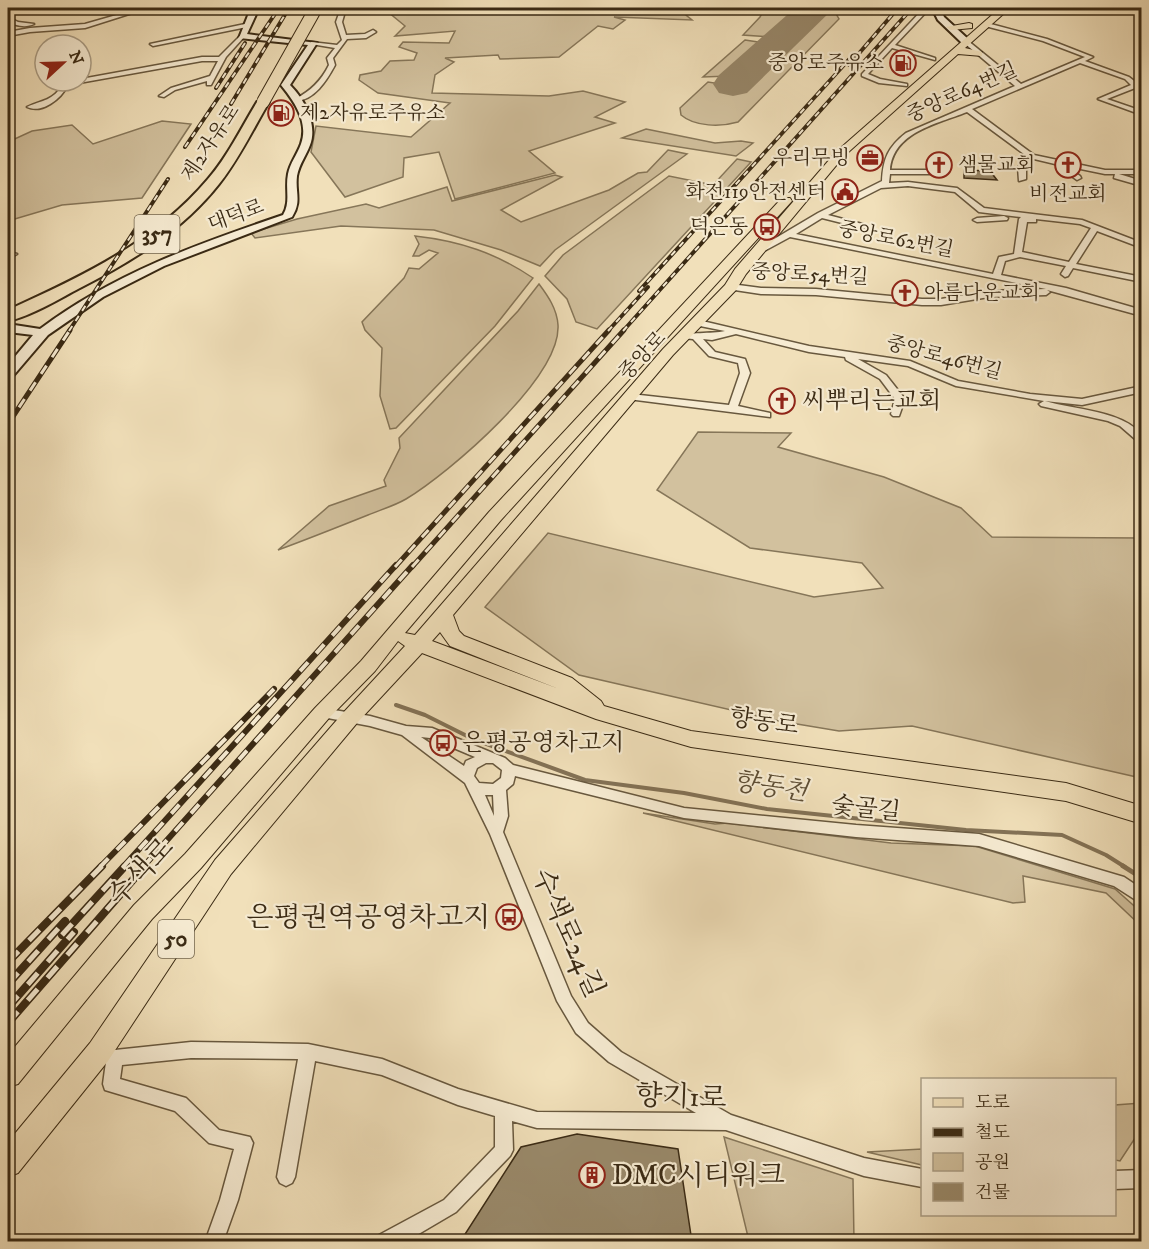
<svg xmlns="http://www.w3.org/2000/svg" width="1149" height="1249" viewBox="0 0 1149 1249" font-family="'IM FELL DW Pica','Noto Serif KR',serif">
	<style>
		.green { fill: #d2c19e; stroke: #867659; stroke-width: 1.5 }
		.lines { fill: none; stroke-linecap: round; stroke-linejoin: round }
		.stream-far1 { stroke: #837256; stroke-width: 4 }
		.stream { stroke: #837256; stroke-width: 5 }
		.runway { fill: #968567; fill-rule: evenodd }
		.building { fill: #99896a; stroke: #3a2a14; stroke-width: 1.5 }
		.street-casing { stroke: #68583e; stroke-width: 3 }
		.secondary-casing { stroke: #3a2a14; stroke-width: 4 }
		.primary-casing { stroke: #3a2a14; stroke-width: 2 }
		.highway-casing { stroke: #3a2a14; stroke-width: 4 }
		.street { fill: #f6ebd2; fill-rule: evenodd }
		.secondary { fill: #f6ebd2; fill-rule: evenodd }
		.primary { fill: #f1e0ba; fill-rule: evenodd }
		.highway { fill: #f1e0ba; fill-rule: evenodd }
		.rail-far3-casing { stroke: #3a2a14; stroke-width: 4 }
		.rail-far2-casing { stroke: #3a2a14; stroke-width: 5 }
		.rail-far1-casing { stroke: #3a2a14; stroke-width: 6 }
		.rail-casing { stroke: #3a2a14; stroke-width: 8 }
		.rail-far3 { stroke: #f6ebd2; stroke-width: 2; stroke-dasharray: 6; stroke-linecap: butt }
		.rail-far2 { stroke: #f6ebd2; stroke-width: 3; stroke-dasharray: 10; stroke-linecap: butt }
		.rail-far1 { stroke: #f6ebd2; stroke-width: 4; stroke-dasharray: 12; stroke-linecap: butt }
		.rail { stroke: #f6ebd2; stroke-width: 5; stroke-dasharray: 15; stroke-linecap: butt }
		.highway-bridge-casing { stroke: #3a2a14; stroke-width: 14; stroke-linecap: butt }
		.highway-bridge { stroke: #f1e0ba; stroke-width: 12 }
		.labels { text-anchor: middle; dominant-baseline: central; stroke-width: 4.5; stroke-linejoin: round; paint-order: stroke }
		.far-poi-label { font-size: 20px; fill: #3a2a14; stroke: #f6ebd2; text-anchor: end }
		.far-street-label { font-size: 20px; fill: #3a2a14; stroke: #f6ebd2 }
		.shield { fill: #f6ebd2; stroke: #72644d; stroke-width: 1.5 }
		.shield-label { font-size: 22px; font-weight: bold; fill: #3a2a14 }
		.poi-label { font-size: 24px; fill: #3a2a14; stroke: #f6ebd2; text-anchor: start }
		.street-label { font-size: 24px; fill: #3a2a14; stroke: #f6ebd2 }
		.water-label { font-size: 26px; font-style: italic; fill: #5e4e35; stroke: #f6ebd2 }
		.near-street-label { font-size: 28px; fill: #3a2a14; stroke: #f6ebd2 }
		.near-poi-label { font-size: 28px; fill: #3a2a14; stroke: #f6ebd2; text-anchor: end }
	</style>
	<rect width="100%" height="100%" fill="#f1e0ba"/>
	<filter id="stains"><feTurbulence type="fractalNoise" baseFrequency=".00333" numOctaves="4"/><feColorMatrix values="0 0 0 0 .2 0 0 0 0 .09 0 0 0 0 .02 0 0 0 .5 -.17"/></filter>
	<radialGradient id="worn" r=".72"><stop offset=".6" stop-color="#630" stop-opacity="0"/><stop offset="1" stop-color="#630" stop-opacity=".3"/></radialGradient>
	<g class="green">
		<polygon points="389,8 464,12 464,8 677,8 692,20 614,17 625,20 613,29 598,26 559,57 500,59 498,55 445,58 454,62 435,75 432,93 549,96 583,91 625,102 595,117 615,123 529,151 555,173 455,199 439,152 404,158 403,177 345,197 311,152 316,126 411,137 450,103 378,93 359,80 360,75 381,71 390,61 414,60 417,53 399,47 403,42 449,43 455,31 395,36 405,26 388,12"/>
		<polygon points="765,8 806,8 773,37 743,35 760,17"/>
		<path d="M 823,8 L 848,8 L 835,12 L 839,19 L 738,122 C 721,127 695,127 681,115 L 680,108 L 708,82 L 740,87 Z"/>
		<polygon points="745,40 758,42 763,47 730,76 703,77"/>
		<polygon points="162,121 191,124 142,198 62,205 8,221 8,142 32,131 72,125 93,144"/>
		<polygon points="646,129 715,143 741,141 753,143 736,156 622,138"/>
		<polygon points="668,150 687,154 555,250 540,266 501,250 434,230 341,226 255,238 251,233 297,219 366,204 379,208 447,187 452,201 555,175 562,177 501,210 521,222 609,190 638,173 647,172"/>
		<polygon points="737,159 751,162 597,329 576,322 567,299 545,276 563,255 669,176 713,185"/>
		<path d="M 415,236 C 460,241 496,253 533,278 L 495,326 L 396,428 L 390,429 L 380,396 L 382,348 L 365,330 L 362,322 L 404,278 L 409,268 L 419,269 L 438,253 L 429,250 L 419,256 L 413,256 L 419,244 Z"/>
		<path d="M 539,284 C 548,296 557,309 558,325 C 561,378 449,473 406,499 C 394,506 380,510 368,515 C 338,527 308,539 278,550 L 329,506 L 386,486 L 384,480 L 400,448 L 399,438 L 518,311 Z"/>
		<polygon points="698,432 791,433 778,447 884,477 961,508 992,537 1141,538 1141,778 912,726 839,731 779,721 579,675 485,607 548,533 814,597 883,588 862,563 750,548 657,490"/>
		<polygon points="643,813 715,824 728,823 891,843 975,846 1115,889 1141,912 1141,926 1106,893 1023,876 1025,902 1013,903"/>
		<polygon points="1141,1103 1141,1129 1120,1161 1115,1160 1115,1105"/>
		<polygon points="724,1137 853,1179 854,1241 749,1241"/>
		<polygon points="922,1149 922,1165 867,1152"/>
	</g>
	<g class="lines">
		<polyline class="stream-far1" points="396,705 425,715 473,739 585,780 684,793 767,809 966,830 1062,835 1106,855 1125,867"/>
		<polyline class="stream" points="1123,866 1142,878"/>
		<polygon class="runway" points="795,8 834,8 747,93 733,96 719,93 713,84 719,75"/>
	</g>
	<g class="building">
		<polygon points="964,170 990,171 997,180 964,178"/>
		<polygon points="774,392 794,396 791,407 771,407"/>
		<polygon points="577,1134 678,1149 692,1242 460,1242 521,1147"/>
	</g>
	<g class="lines">
		<g class="street-casing">
			<g id="street">
				<polygon points="8,8 29,8 8,12"/>
				<polygon points="76,8 106,8 103,10 79,10"/>
				<polygon points="141,8 148,8 85,28 30,32 8,36 8,32 30,28 85,24"/>
				<path d="M 341,8 L 346,8 L 342,22 L 346,35 L 365,34 L 373,30 L 376,32 L 366,38 L 347,39 L 333,58 L 335,65 C 327,80 314,101 295,101 L 295,99 C 311,91 321,81 329,65 L 327,58 L 335,48 L 311,44 L 311,42 L 337,45 L 342,40 L 336,22 Z"/>
				<polygon points="924,8 930,8 895,45 935,58 935,60 892,48 868,74 880,79 907,84 907,86 879,83 862,76 862,74"/>
				<path d="M 8,17 L 18,22 L 34,24 C 26,28 15,26 8,21 Z"/>
				<path d="M 987,23 L 1047,39 L 1093,57 L 1085,61 L 1129,77 L 1142,87 L 1142,93 L 1135,88 L 1107,99 L 1142,111 L 1142,115 L 1098,99 L 1131,85 L 1125,79 L 1080,63 L 972,109 L 1034,155 L 1105,170 L 1142,170 L 1142,174 L 1119,174 L 1142,181 L 1142,186 L 1114,178 L 1115,174 L 1105,174 L 1066,166 L 1080,176 L 1081,178 L 1077,180 L 1055,164 L 1034,159 L 1026,167 L 1026,179 L 1019,181 L 1018,167 L 1028,157 L 967,112 C 937,124 893,132 890,170 L 939,170 L 939,174 L 890,174 L 889,183 L 908,182 L 957,188 L 984,208 L 1082,220 L 1142,243 L 1142,248 L 1097,231 L 1076,264 L 1142,277 L 1142,282 L 1073,268 L 1068,276 L 1065,277 L 1061,274 L 1066,266 L 1020,257 L 1005,261 L 1001,275 L 1066,288 L 1142,310 L 1142,316 L 1047,290 L 1050,292 L 1046,295 L 989,297 L 941,305 L 922,305 L 816,295 L 761,294 L 728,289 L 727,287 L 731,284 L 761,288 L 816,289 L 922,299 L 941,299 L 989,291 L 1046,289 L 790,237 L 766,250 L 759,248 L 818,213 L 882,181 C 883,159 888,147 906,133 L 1015,86 L 963,42 L 963,40 L 967,40 L 1021,84 L 1085,57 L 1043,41 L 985,26 ZM 908,186 L 955,192 L 979,212 L 1021,217 L 1019,219 L 1014,254 L 999,257 L 993,274 L 796,234 L 822,218 L 870,230 L 870,226 L 828,215 L 881,188 ZM 1036,219 L 1080,224 L 1091,228 L 1069,262 L 1022,252 L 1027,222 L 1036,222 Z"/>
				<polygon points="245,24 247,27 153,46 150,44"/>
				<path d="M 242,34 L 245,36 L 226,57 L 211,85 L 207,85 L 207,81 L 175,90 L 164,97 L 159,96 L 171,88 L 210,76 L 218,61 L 202,61 L 68,85 C 61,99 42,114 27,107 C 44,99 52,102 64,83 L 81,81 L 81,79 L 202,57 L 219,57 Z"/>
				<polygon points="1004,216 1008,218 1007,220 977,222 973,220 977,218"/>
				<polygon points="10,252 17,254 8,259 8,254"/>
				<path d="M 698,320 L 809,346 L 910,361 L 958,381 L 1030,394 L 1082,399 L 1142,386 L 1142,392 L 1082,405 L 1045,401 C 1074,410 1122,410 1142,435 L 1142,445 L 1120,426 L 1108,421 L 1041,406 L 1039,404 L 1044,401 L 956,386 L 908,366 L 858,359 L 886,375 L 905,399 L 899,416 L 893,416 L 891,414 L 895,399 L 880,379 L 846,360 L 845,357 L 809,352 L 736,334 L 712,340 L 703,339 L 715,352 L 745,359 L 750,373 L 738,406 L 770,413 L 770,417 L 628,399 L 626,397 L 631,394 L 729,405 L 740,373 L 738,363 L 709,356 L 693,339 L 682,338 L 680,336 C 687,332 712,334 725,331 L 695,325 L 694,323 Z"/>
				<path d="M 322,708 L 370,716 L 406,726 L 432,728 L 505,758 L 513,765 L 684,808 L 856,825 L 979,834 L 1124,877 L 1142,889 L 1142,904 L 1114,886 L 979,846 L 856,837 L 684,818 L 515,776 L 513,784 L 506,790 L 508,816 L 503,832 L 571,996 L 588,1023 L 621,1052 L 731,1115 L 864,1158 L 922,1169 L 922,1187 L 864,1176 L 726,1130 L 537,1128 L 512,1121 L 513,1150 L 510,1156 L 456,1212 L 405,1242 L 377,1242 L 379,1235 L 444,1200 L 495,1147 L 495,1116 L 458,1105 L 382,1075 L 315,1061 L 295,1177 L 292,1183 L 286,1186 L 280,1183 L 277,1177 L 298,1059 L 191,1058 L 122,1065 L 120,1079 L 186,1098 L 219,1130 L 250,1137 L 253,1143 L 238,1200 L 223,1242 L 205,1242 L 220,1200 L 234,1149 L 209,1143 L 175,1111 L 105,1090 L 103,1084 L 106,1062 L 93,1057 L 91,1052 L 93,1047 L 99,1044 L 115,1050 L 191,1042 L 308,1044 L 382,1059 L 458,1089 L 537,1112 L 696,1113 L 609,1062 L 576,1033 L 557,1001 L 490,834 L 465,783 L 402,735 L 370,726 L 317,716 L 316,713 L 317,710 ZM 421,737 L 430,738 L 475,757 L 466,761 L 464,766 ZM 486,763 L 493,763 L 502,770 L 501,778 L 493,784 L 479,783 L 474,776 L 477,768 ZM 485,795 L 493,795 L 494,816 Z"/>
				<polygon points="1142,1170 1142,1188 1114,1189 1114,1171"/>
			</g>
		</g>
		<g class="secondary-casing">
			<g id="secondary">
				<path d="M 251,8 L 259,8 L 247,34 L 317,43 L 290,85 C 304,99 318,124 310,145 C 306,156 299,164 297,176 C 295,193 302,201 292,217 L 164,266 L 103,297 L 48,335 L 13,376 L 8,377 L 8,365 L 33,335 L 8,332 L 8,324 L 40,329 C 113,274 197,244 283,215 C 291,202 285,189 288,174 C 290,163 297,155 301,144 C 309,122 294,101 281,85 L 308,45 L 239,38 Z"/>
				<polygon points="932,8 940,8 944,17 968,39 968,43 962,43 938,20"/>
			</g>
		</g>
		<g class="primary-casing">
			<g id="primary">
				<path d="M 1000,8 L 1010,8 L 965,48 L 982,52 L 982,56 L 958,54 L 844,156 L 746,274 L 736,290 L 673,355 L 453,615 L 459,631 L 464,636 L 572,678 L 601,701 L 604,706 L 691,731 L 1066,783 L 1142,806 L 1142,824 L 1066,801 L 691,747 L 596,719 L 422,653 L 357,723 L 231,874 L 108,1061 L 18,1173 L 8,1177 L 8,1142 L 90,1043 L 215,860 L 343,713 L 405,646 L 398,641 L 375,671 L 329,718 L 201,868 L 152,919 L 18,1084 L 8,1087 L 8,1055 L 134,905 L 185,854 L 315,708 L 361,661 L 489,512 L 782,198 L 790,198 L 792,201 L 501,520 L 405,633 L 415,635 L 663,349 L 725,285 L 735,269 L 836,152 ZM 440,632 L 450,646 L 559,689 L 432,641 Z"/>
				<polygon points="969,23 972,24 972,28 951,30 946,27"/>
			</g>
		</g>
		<g class="highway-casing">
			<path id="highway" d="M 263,98 L 269,102 C 253,129 239,159 219,184 C 182,231 131,262 78,289 C 57,300 31,316 8,321 L 8,310 C 81,277 155,242 208,179 C 228,156 241,128 257,102 Z"/>
		</g>
		<use href="#street" class="street"/>
		<use href="#secondary" class="secondary"/>
		<use href="#primary" class="primary"/>
		<use href="#highway" class="highway"/>
		<g class="rail-far3-casing">
			<g id="rail-far3">
				<polyline points="849,65 898,8"/>
				<polyline points="216,88 245,43"/>
				<polyline points="231,104 289,8"/>
				<polyline points="185,147 279,8"/>
				<polyline points="639,291 853,55"/>
				<polyline points="69,331 168,179"/>
				<polyline points="608,331 648,287"/>
				<polyline points="623,331 912,8"/>
			</g>
		</g>
		<g class="rail-far2-casing">
			<g id="rail-far2">
				<polyline points="8,424 70,330"/>
				<polyline points="395,567 609,330"/>
				<polyline points="412,567 624,330"/>
			</g>
		</g>
		<g class="rail-far1-casing">
			<g id="rail-far1">
				<polyline points="100,867 274,689"/>
				<polyline points="123,867 396,565"/>
				<polyline points="143,867 413,565"/>
			</g>
		</g>
		<g class="rail-casing">
			<g id="rail">
				<polyline points="62,935 125,866"/>
				<polyline points="8,962 102,866"/>
				<polyline points="8,984 65,921"/>
				<polyline points="8,1007 74,932"/>
				<polyline points="8,1023 145,866"/>
			</g>
		</g>
		<use href="#rail-far3" class="rail-far3"/>
		<use href="#rail-far2" class="rail-far2"/>
		<use href="#rail-far1" class="rail-far1"/>
		<use href="#rail" class="rail"/>
		<g class="highway-bridge-casing">
			<polyline id="highway-bridge" points="263,102 316,8"/>
		</g>
		<use href="#highway-bridge" class="highway-bridge"/>
	</g>
	<defs>
		<g id="fuel-ring" transform="scale(1.35)"><circle r="9.5" fill="#f6ebd2" stroke="#8f2418" stroke-width="1.5"/><path d="M-5.5-6h7V0h2V4h1.3V-2.5L3-4.5l.8-.8L6-3V5H2.5V1h-1V6h-7ZM-4.2-4.7v3.2H.2V-4.7Z" fill="#8f2418"/></g>
		<g id="office-ring" transform="scale(1.35)"><circle r="9.5" fill="#f6ebd2" stroke="#8f2418" stroke-width="1.5"/><path d="M-6-3h4V-5.5h4V-3h4V5H-6ZM-1-4.5V-3h2v-1.5ZM-6 0V1H6V0Z" fill="#8f2418"/></g>
		<g id="church-ring" transform="scale(1.35)"><circle r="9.5" fill="#f6ebd2" stroke="#8f2418" stroke-width="1.5"/><path d="M-1.2-6h2.4v3.5h3.3v2.4h-3.3V6h-2.4V-.1h-3.3v-2.4h3.3Z" fill="#8f2418"/></g>
		<g id="civic-ring" transform="scale(1.35)"><circle r="9.5" fill="#f6ebd2" stroke="#8f2418" stroke-width="1.5"/><path d="M-.6-6.5H3V-4.5H.6V-3L4-1V1h2V6H-6V1h2V-1L-.6-3ZM-1.2 2.5V6h2.4V2.5Z" fill="#8f2418"/></g>
		<g id="bus-ring" transform="scale(1.35)"><circle r="9.5" fill="#f6ebd2" stroke="#8f2418" stroke-width="1.5"/><path d="M-5-6H5V4H4V6H2V4H-2V6H-4V4H-5ZM-3.5-4V0h7V-4ZM-3.5 1.2v1.5H-2V1.2ZM2 1.2v1.5H3.5V1.2Z" fill="#8f2418"/></g>
		<g id="building-ring" transform="scale(1.35)"><circle r="9.5" fill="#f6ebd2" stroke="#8f2418" stroke-width="1.5"/><path d="M-4-6H4V6H1V3H-1V6H-4ZM-2.5-4.3h1.7v1.8h-1.7ZM.8-4.3h1.7v1.8H.8ZM-2.5-1h1.7V.8h-1.7ZM.8-1h1.7V.8H.8Z" fill="#8f2418"/></g>
	</defs>
	<g fill-rule="evenodd">
		<use href="#fuel-ring" x="903" y="63"/>
		<use href="#fuel-ring" x="281" y="113"/>
		<use href="#office-ring" x="870" y="158"/>
		<use href="#church-ring" x="939" y="165"/>
		<use href="#church-ring" x="1068" y="165"/>
		<use href="#civic-ring" x="845" y="192"/>
		<use href="#bus-ring" x="767" y="227"/>
		<use href="#church-ring" x="905" y="293"/>
		<use href="#church-ring" x="782" y="401"/>
		<use href="#bus-ring" x="443" y="743"/>
		<use href="#bus-ring" x="509" y="917"/>
		<use href="#building-ring" x="592" y="1175"/>
	</g>
	<g class="labels">
		<g class="far-poi-label">
			<text x="884" y="63">중앙로주유소</text>
			<text x="300" y="113" text-anchor="start">제2자유로주유소</text>
			<text x="850" y="158">우리무빙</text>
			<text x="958" y="165" text-anchor="start">샘물교회</text>
			<text x="826" y="192">화전119안전센터</text>
			<text x="1068" y="194" text-anchor="middle">비전교회</text>
			<text x="748" y="227">덕은동</text>
			<text x="924" y="293" text-anchor="start">아름다운교회</text>
		</g>
		<g class="far-street-label">
			<text transform="translate(962 93) rotate(-24)">중앙로64번길</text>
			<text transform="translate(211 143) rotate(-56)">제2자유로</text>
			<text transform="translate(236 216) rotate(-20)">대덕로</text>
			<text transform="translate(896 240) rotate(11)">중앙로62번길</text>
			<text transform="translate(810 275) rotate(3)">중앙로54번길</text>
			<text transform="translate(643 356) rotate(-47)">중앙로</text>
			<text transform="translate(944 358) rotate(15)">중앙로46번길</text>
		</g>
		<g class="shield">
			<rect x="134.5" y="215" width="45" height="38" rx="4.5"/>
			<rect x="158" y="920" width="36" height="38" rx="4.5"/>
		</g>
		<g class="shield-label">
			<text x="157" y="234">357</text>
			<text x="176" y="939">50</text>
		</g>
		<g class="poi-label">
			<text x="802" y="401">씨뿌리는교회</text>
			<text x="462" y="743">은평공영차고지</text>
		</g>
		<g class="street-label">
			<text transform="translate(764 722) rotate(8)">향동로</text>
			<text transform="translate(866 809) rotate(6)">숯골길</text>
		</g>
		<g class="water-label">
			<text transform="translate(770 787) rotate(9)">향동천</text>
		</g>
		<g class="near-street-label">
			<text transform="translate(141 872) rotate(-47)">수색로</text>
			<text transform="translate(568 933) rotate(66)">수색로24길</text>
			<text transform="translate(681 1097) rotate(2)">향기1로</text>
		</g>
		<g class="near-poi-label">
			<text x="490" y="917">은평권역공영차고지</text>
			<text x="612" y="1175" text-anchor="start">DMC시티워크</text>
		</g>
	</g>
	<rect width="1149" height="1249" fill="none" stroke="#f1e0ba" stroke-width="30"/>
	<rect x="9" y="9" width="1131" height="1231" fill="none" stroke="#3a2a14" stroke-width="3"/>
	<rect x="15" y="15" width="1119" height="1219" fill="none" stroke="#3a2a14" stroke-width="1.5"/>
	<rect x="921" y="1078" width="195" height="138" fill="#f6ebd2" stroke="#ab9e86" stroke-width="1.5"/>
	<rect x="933" y="1098" width="30" height="9" fill="#f1e0ba" stroke="#ab9e86" stroke-width="1.5"/>
	<text x="975" y="1108" font-size="18" fill="#3a2a14">도로</text>
	<rect x="933" y="1128" width="30" height="9" fill="#3a2a14" stroke="#ab9e86" stroke-width="1.5"/>
	<text x="975" y="1138" font-size="18" fill="#3a2a14">철도</text>
	<rect x="933" y="1153" width="30" height="18" fill="#d2c19e" stroke="#ab9e86" stroke-width="1.5"/>
	<text x="975" y="1168" font-size="18" fill="#3a2a14">공원</text>
	<rect x="933" y="1183" width="30" height="18" fill="#99896a" stroke="#ab9e86" stroke-width="1.5"/>
	<text x="975" y="1198" font-size="18" fill="#3a2a14">건물</text>
	<g transform="translate(63 63) rotate(68)"><circle r="28" fill="#f6ebd2" stroke="#ab9e86" stroke-width="1.5"/>
	<path d="M0-4.5L10 22L0 15L-10 22Z" fill="#8f2418"/>
	<text y="-9" font-size="16" font-weight="bold" text-anchor="middle" fill="#3a2a14">N</text>
	</g>
	<rect width="100%" height="100%" filter="url(#stains)"/>
	<rect width="100%" height="100%" fill="url(#worn)"/>
</svg>
